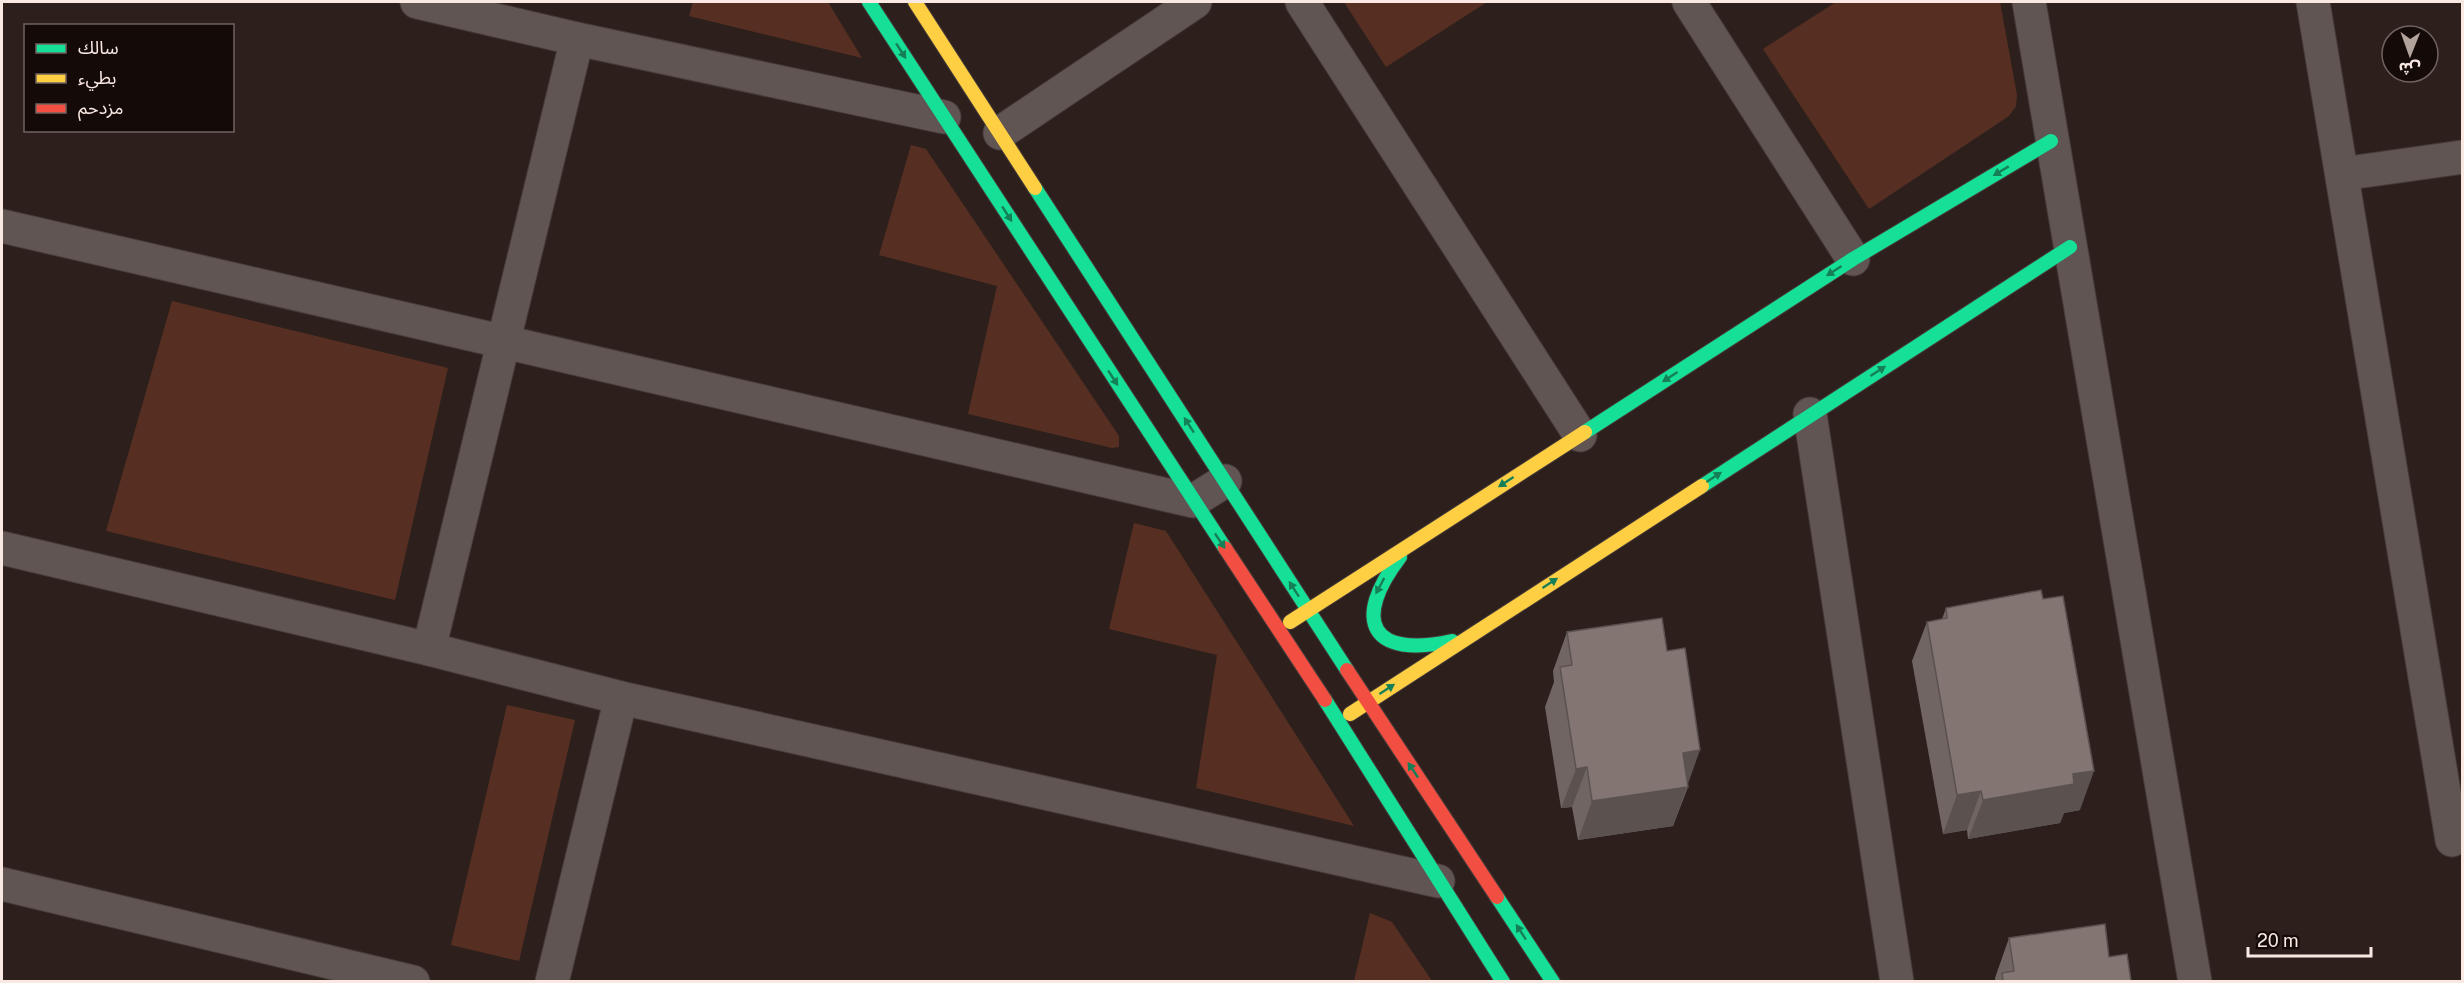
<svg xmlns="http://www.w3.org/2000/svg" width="2464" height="983" viewBox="0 0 2464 983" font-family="'Public Sans','Noto Sans Arabic',sans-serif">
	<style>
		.green { fill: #572f22 }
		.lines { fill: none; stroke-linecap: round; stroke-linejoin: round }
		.street-casing { stroke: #463b38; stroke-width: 35 }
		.fast-casing { stroke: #463b38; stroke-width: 16 }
		.slow-casing { stroke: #463b38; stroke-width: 16 }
		.jam-casing { stroke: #463b38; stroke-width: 16 }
		.street { stroke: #605552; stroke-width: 33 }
		.fast { stroke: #16e098; stroke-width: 14 }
		.slow { stroke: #ffcf43; stroke-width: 14 }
		.jam { stroke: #f24e42; stroke-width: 14 }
		.wall { fill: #706562 }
		.shaded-wall { fill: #5b5250 }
		.building { fill: #827572; stroke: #5b5250; stroke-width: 1.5 }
		.oneway { fill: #158057 }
	</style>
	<rect width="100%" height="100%" fill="#2d201c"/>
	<g class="green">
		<polygon points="693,2 828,2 862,58 689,16"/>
		<polygon points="1344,2 1487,2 1386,67"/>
		<polygon points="1836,2 2000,2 2017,95 2016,106 2009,116 1869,209 1763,49"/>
		<polygon points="911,145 926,149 1119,436 1119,447 1112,448 968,414 997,286 879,255"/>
		<polygon points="172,301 448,368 395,600 106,531"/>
		<polygon points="1134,523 1166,531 1354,826 1196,788 1217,655 1109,629"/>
		<polygon points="507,705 575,720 519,961 451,945"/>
		<polygon points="1370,913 1392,922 1432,981 1354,981"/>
	</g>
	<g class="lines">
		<g class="street-casing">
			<g id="street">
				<polyline points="417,2 577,39 944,117"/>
				<polyline points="1302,2 1580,435"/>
				<polyline points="1689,2 1853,259"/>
				<polyline points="2029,2 2195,982"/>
				<polyline points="2313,2 2452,840"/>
				<polyline points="1000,133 1195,2"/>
				<polyline points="2342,174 2462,157"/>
				<polyline points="2,226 1193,501 1225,481"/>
				<polyline points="1810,414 1897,982"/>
				<polyline points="2,548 429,649 621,698 1438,881"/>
				<polyline points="429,649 577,39"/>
				<polyline points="2,884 413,982"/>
				<polyline points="552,982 621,698"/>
			</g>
		</g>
		<g class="fast-casing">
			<g id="fast">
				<polyline points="869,2 1225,548"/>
				<polyline points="1035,188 1347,670"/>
				<polyline points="1585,432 1853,259 2051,141"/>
				<polyline points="1702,486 2070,247"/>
				<path d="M 1400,557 C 1351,621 1371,659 1452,641"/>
				<polyline points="1325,700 1503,982"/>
				<polyline points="1497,897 1553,982"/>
			</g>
		</g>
		<g class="slow-casing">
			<g id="slow">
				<polyline points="915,2 1035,188"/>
				<polyline points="1290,622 1585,432"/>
				<polyline points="1350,714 1702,486"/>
			</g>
		</g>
		<g class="jam-casing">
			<g id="jam">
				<polyline points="1225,548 1325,700"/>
				<polyline points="1347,670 1497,897"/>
			</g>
		</g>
		<use href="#street" class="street"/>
		<use href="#fast" class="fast"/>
		<use href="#slow" class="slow"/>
		<use href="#jam" class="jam"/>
	</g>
	<g class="wall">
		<polygon points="1946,608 2080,810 2064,813 2060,823 1968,839 1967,830 1943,834 1912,661 1927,622 1942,619"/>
		<polygon points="1567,632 1667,651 1688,787 1673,826 1578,840 1572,807 1561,808 1545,707 1554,682 1553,671"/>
		<polygon points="2009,938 2109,957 2131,981 1995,981 1995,978"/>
	</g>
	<g class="shaded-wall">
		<polygon points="1700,750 1673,826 1578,840 1592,801 1683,753"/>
		<polygon points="1587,767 1572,807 1561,808 1576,769"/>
		<polygon points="2094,771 2080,810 2064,813 2060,823 1968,839 1983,800 2073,774"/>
		<polygon points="1981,791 1967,830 1943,834 1957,795"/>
	</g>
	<g class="building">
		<polygon points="2041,590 2043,599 2063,596 2094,771 2073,774 2074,784 1983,800 1981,791 1957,795 1927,622 1947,618 1946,608"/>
		<polygon points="1662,618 1667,651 1685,648 1700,750 1683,753 1688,787 1592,801 1587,767 1576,769 1560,667 1572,665 1567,632"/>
		<polygon points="2105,924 2109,957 2127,954 2131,981 2003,981 2002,973 2014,971 2009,938"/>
	</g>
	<defs><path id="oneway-solid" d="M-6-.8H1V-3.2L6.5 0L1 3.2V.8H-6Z" transform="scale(1.5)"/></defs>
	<g class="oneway">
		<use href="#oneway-solid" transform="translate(901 51) rotate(57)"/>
		<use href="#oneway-solid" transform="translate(2001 171) rotate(149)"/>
		<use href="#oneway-solid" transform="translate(1007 214) rotate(57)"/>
		<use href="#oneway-solid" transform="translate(1834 271) rotate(147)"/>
		<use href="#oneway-solid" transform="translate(1878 371) rotate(-33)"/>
		<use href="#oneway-solid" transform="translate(1670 377) rotate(147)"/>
		<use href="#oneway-solid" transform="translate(1113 378) rotate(57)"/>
		<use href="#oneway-solid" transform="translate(1189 425) rotate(-123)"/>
		<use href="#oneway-solid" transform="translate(1714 477) rotate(-33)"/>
		<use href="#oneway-solid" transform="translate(1506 482) rotate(147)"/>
		<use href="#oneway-solid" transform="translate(1220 541) rotate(56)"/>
		<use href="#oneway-solid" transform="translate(1550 583) rotate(-33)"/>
		<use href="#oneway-solid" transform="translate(1380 586) rotate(118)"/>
		<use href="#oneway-solid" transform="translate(1294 589) rotate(-123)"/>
		<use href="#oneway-solid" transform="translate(1387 689) rotate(-33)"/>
		<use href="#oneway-solid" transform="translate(1413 770) rotate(-124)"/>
		<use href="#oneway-solid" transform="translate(1521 932) rotate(-123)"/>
	</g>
	<rect width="2464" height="983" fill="none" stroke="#fae9e3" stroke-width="6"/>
	<rect x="24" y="24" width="210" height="108" fill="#140a07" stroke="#70635f" stroke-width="1.5"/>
	<rect x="36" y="44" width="30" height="9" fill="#16e098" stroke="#70635f" stroke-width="1.5"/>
	<text x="78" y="54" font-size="18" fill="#fae9e3">سالك</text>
	<rect x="36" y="74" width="30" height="9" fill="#ffcf43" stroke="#70635f" stroke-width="1.5"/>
	<text x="78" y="84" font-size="18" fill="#fae9e3">بطيء</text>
	<rect x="36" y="104" width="30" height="9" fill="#f24e42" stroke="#70635f" stroke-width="1.5"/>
	<text x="78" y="114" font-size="18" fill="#fae9e3">مزدحم</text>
	<g transform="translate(2410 54) rotate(181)"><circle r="28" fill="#140a07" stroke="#70635f" stroke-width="1.5"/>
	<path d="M0-4.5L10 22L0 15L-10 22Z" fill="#b2a39d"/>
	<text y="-9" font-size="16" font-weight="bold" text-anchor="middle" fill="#fae9e3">ش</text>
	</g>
	<path d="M2248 947v9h123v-9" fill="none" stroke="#fae9e3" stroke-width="3"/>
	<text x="2257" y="947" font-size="18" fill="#fae9e3" stroke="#140a07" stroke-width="4.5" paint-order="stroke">20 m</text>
</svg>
